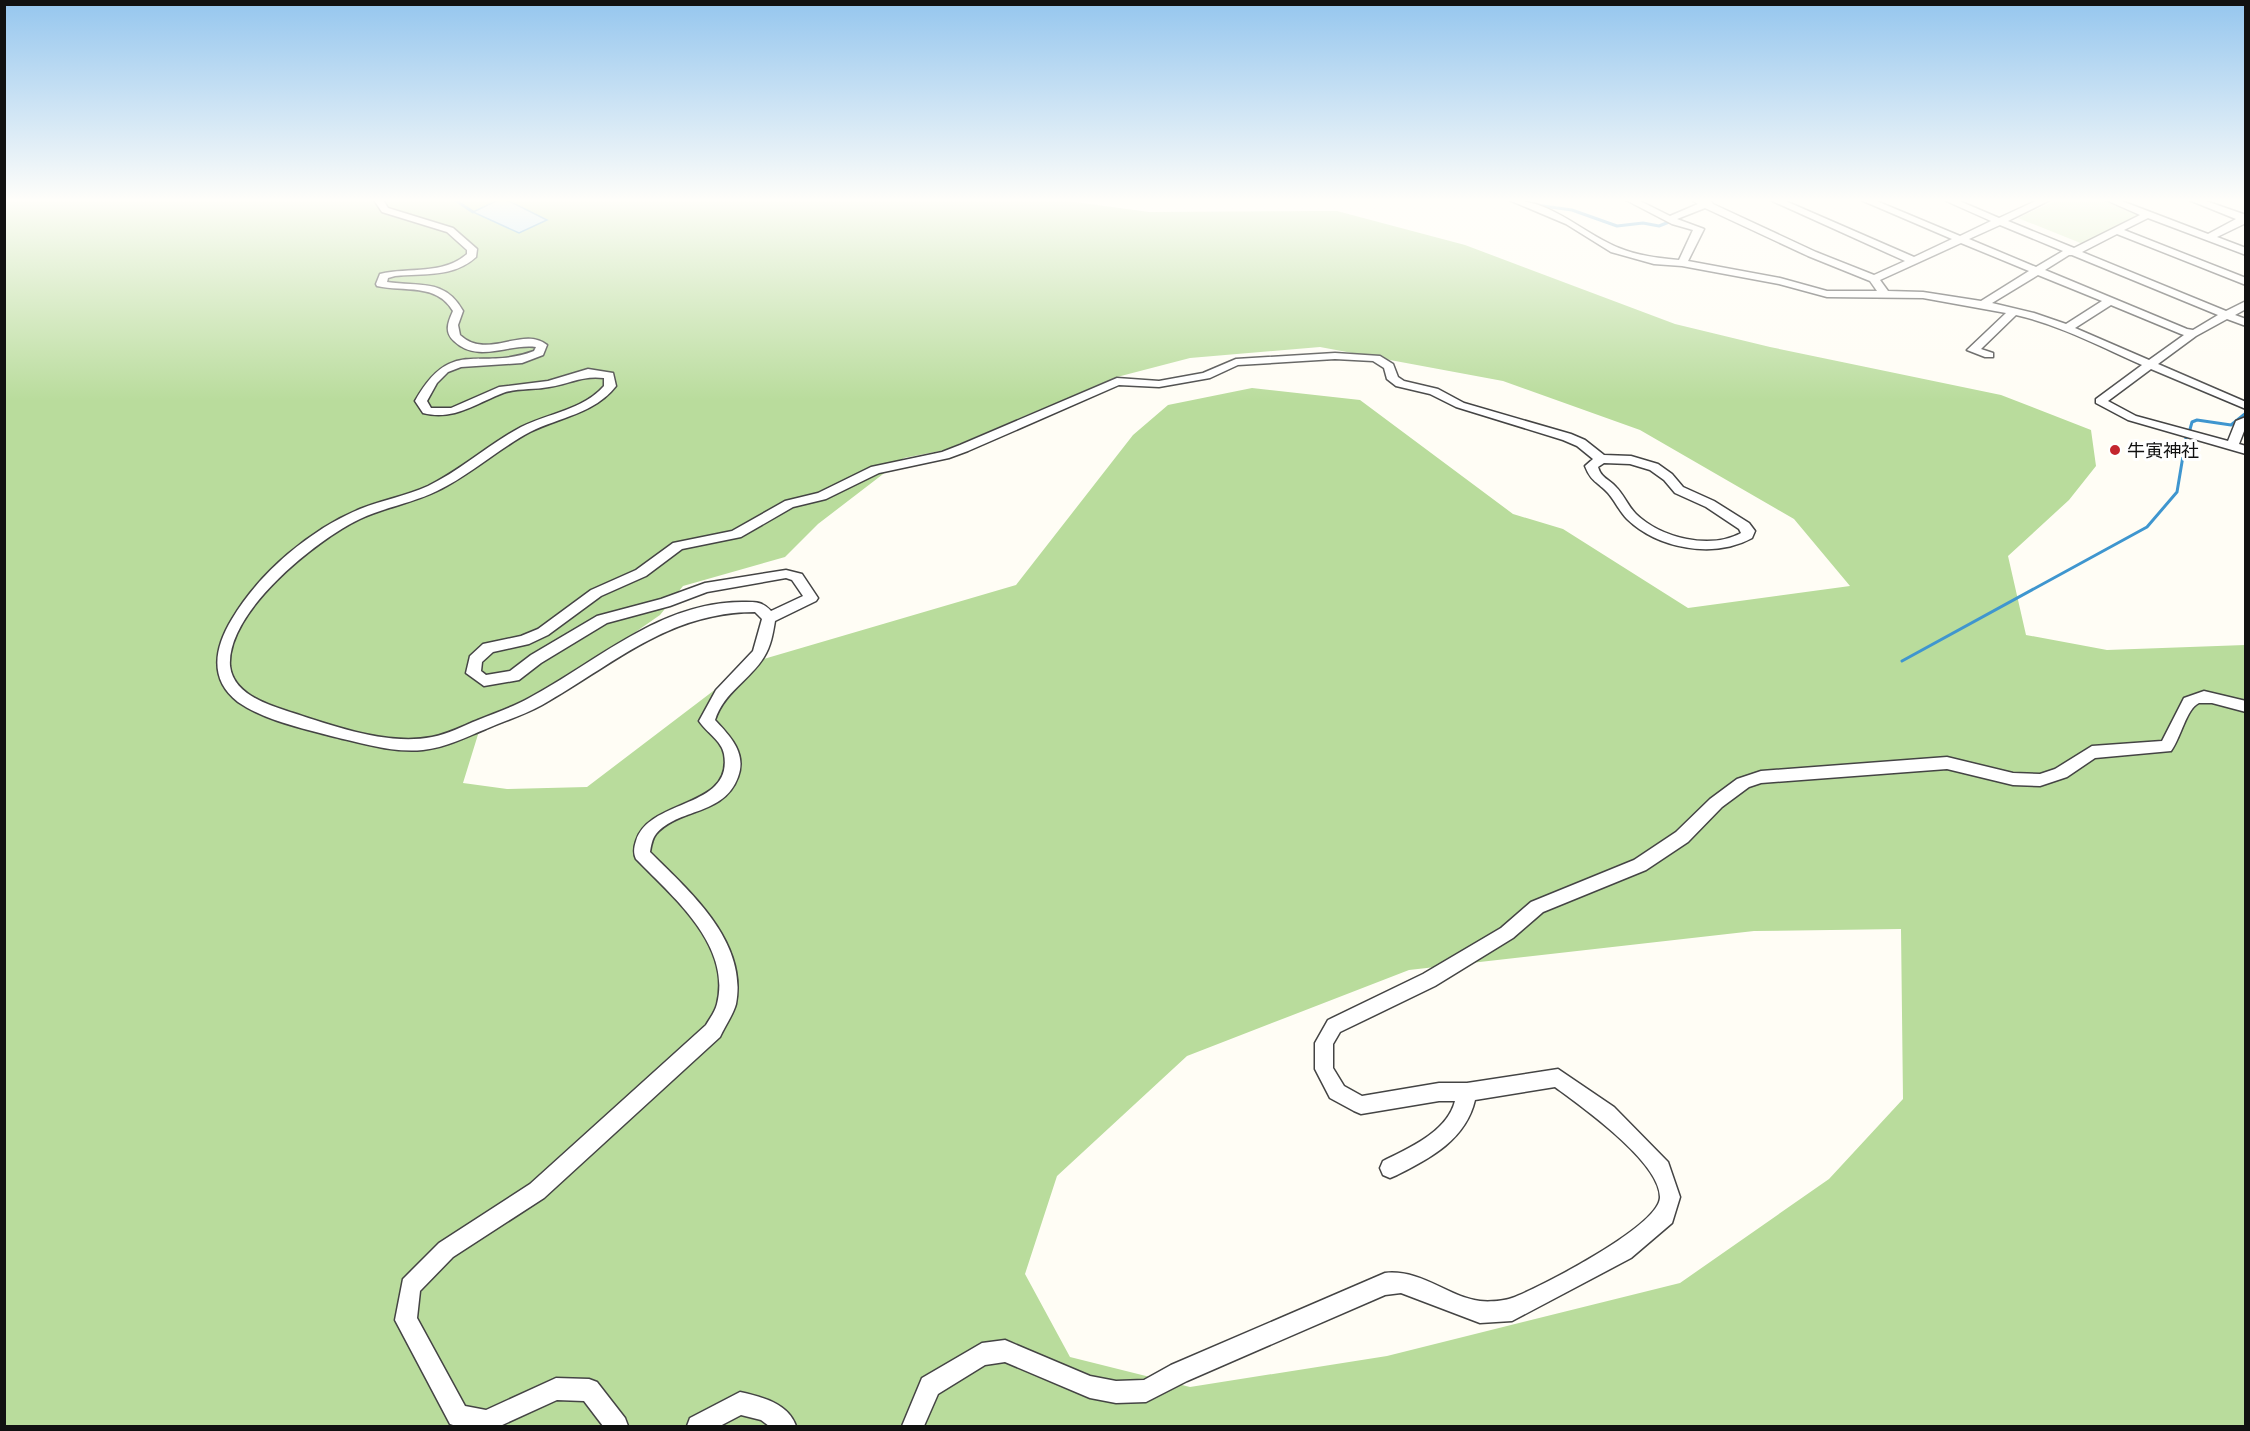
<svg xmlns="http://www.w3.org/2000/svg" width="2250" height="1431" viewBox="0 0 2250 1431" font-family="Merriweather,'Noto Sans JP',serif">
	<style>
		.green { fill: #d5ebbd }
		.forest { fill: #b9dc9c; fill-rule: evenodd }
		.water { fill: #b9e0f7; stroke: #3f96cf; stroke-width: 1.5 }
		.lines { fill: none; stroke-linecap: round; stroke-linejoin: round }
		.stream { stroke: #3f96cf; stroke-width: 3 }
		.street-casing { stroke: #444; stroke-width: 3 }
		.street { fill: #fff; fill-rule: evenodd }
		.poi-dot { fill: #c4262e; stroke: #fff; stroke-width: 2 }
		.labels { text-anchor: middle; dominant-baseline: central; stroke-width: 6; stroke-linejoin: round; paint-order: stroke }
		.poi-label { font-size: 18px; fill: #111; stroke: #fff; text-anchor: start }
	</style>
	<rect width="100%" height="100%" fill="#fffdf5"/>
	<polygon class="green" points="2057,200 2102,200 2140,216 2083,244 2018,218"/>
	<path class="forest" d="M 5,200 L 1060,200 L 1149,212 L 1337,211 L 1465,245 L 1675,324 L 1770,347 L 2001,395 L 2091,430 L 2096,466 L 2069,500 L 2008,556 L 2026,635 L 2107,650 L 2245,645 L 2245,1426 L 5,1426 ZM 1320,347 L 1503,381 L 1640,430 L 1794,519 L 1850,586 L 1688,608 L 1563,529 L 1513,514 L 1360,400 L 1252,388 L 1168,405 L 1133,435 L 1016,585 L 750,663 L 587,787 L 507,789 L 463,783 L 480,728 L 562,683 L 660,615 L 683,586 L 785,557 L 818,524 L 904,458 L 945,450 L 1117,377 L 1190,358 ZM 1901,929 L 1903,1099 L 1829,1179 L 1680,1283 L 1387,1356 L 1190,1387 L 1070,1357 L 1025,1274 L 1057,1176 L 1187,1056 L 1409,970 L 1754,931 Z"/>
	<polygon class="water" points="504,200 509,201 547,220 519,233 473,212 496,201"/>
	<g class="lines">
		<g class="stream">
			<polyline points="455,200 473,212"/>
			<polyline points="1536,205 1572,210 1617,226 1643,223 1659,226 1669,222"/>
			<polyline points="2189,433 2192,422 2197,420 2231,425 2246,413"/>
			<polyline points="1902,661 2147,527 2177,492 2186,438"/>
		</g>
		<g class="street-casing">
			<g id="street">
				<path d="M 374,200 L 383,200 L 388,208 L 453,228 L 477,249 L 476,257 C 453,278 424,273 395,276 L 388,278 L 387,282 C 419,287 445,278 463,311 L 458,325 L 460,335 C 488,361 523,325 547,345 L 543,355 L 522,363 L 461,367 L 448,372 L 437,383 L 427,401 L 431,408 L 451,408 L 499,387 L 548,381 L 588,369 L 613,373 L 616,386 C 594,414 560,417 530,432 C 498,449 470,475 437,491 C 413,503 385,507 360,519 C 316,540 226,612 230,666 C 233,693 265,704 287,711 C 331,725 386,746 432,737 C 448,734 463,726 478,720 C 495,713 513,707 529,698 C 597,662 660,602 742,602 C 755,602 762,601 771,611 L 803,596 L 792,580 L 786,578 L 707,592 L 670,606 L 607,623 L 541,663 L 519,680 L 484,686 L 466,673 L 470,656 L 483,644 L 521,636 L 538,629 L 591,590 L 636,570 L 673,543 L 732,531 L 785,501 L 818,493 L 871,467 L 942,452 L 960,445 L 1117,378 L 1159,381 L 1203,373 L 1236,359 L 1335,353 L 1380,356 L 1393,364 L 1398,377 L 1404,381 L 1438,389 L 1464,403 L 1571,434 L 1585,440 L 1604,455 L 1631,456 L 1658,464 L 1672,474 L 1683,487 L 1714,501 L 1749,523 L 1755,531 L 1752,538 C 1714,559 1658,549 1627,519 C 1620,512 1615,501 1608,493 C 1598,482 1591,482 1585,466 L 1593,459 L 1577,446 L 1563,440 L 1456,407 L 1430,394 L 1396,386 L 1387,379 L 1384,368 L 1373,361 L 1335,359 L 1238,365 L 1210,378 L 1159,387 L 1119,385 L 968,451 L 949,458 L 879,473 L 826,499 L 793,507 L 741,537 L 682,549 L 646,576 L 601,596 L 548,635 L 529,644 L 493,652 L 482,662 L 481,671 L 486,675 L 510,671 L 531,655 L 597,616 L 661,599 L 705,583 L 786,570 L 802,574 L 818,598 L 816,601 L 775,621 C 773,633 771,646 764,657 C 750,680 724,692 715,720 C 730,736 747,753 738,777 C 724,816 678,808 656,834 C 652,839 651,846 650,852 C 689,891 748,941 736,1004 C 733,1015 725,1026 720,1037 L 544,1198 L 453,1257 L 420,1291 L 417,1318 L 465,1406 L 486,1410 L 556,1378 L 589,1379 L 597,1382 L 625,1418 L 628,1426 L 603,1426 L 584,1401 L 557,1400 L 500,1426 L 456,1426 L 450,1424 L 395,1320 L 403,1279 L 439,1243 L 530,1184 L 706,1025 C 710,1018 715,1012 717,1004 C 732,945 672,896 636,859 C 633,853 634,847 636,841 C 649,798 734,809 724,754 C 722,741 706,732 699,721 L 716,690 L 753,651 L 762,619 L 755,612 C 668,612 613,665 542,705 C 524,715 504,721 486,729 C 466,737 445,748 423,750 C 392,753 361,743 331,736 C 301,728 264,720 238,702 C 208,679 215,647 232,619 C 259,573 311,529 360,509 C 382,500 406,496 428,486 C 461,470 489,444 521,427 C 549,413 583,410 604,386 L 604,378 C 583,375 569,384 549,387 C 534,390 517,388 503,393 C 475,404 453,421 423,413 L 415,401 C 452,335 479,372 534,351 L 536,347 C 509,343 478,364 454,341 C 444,332 448,322 453,311 C 437,283 404,292 377,286 L 376,284 L 380,274 C 409,267 444,275 467,254 L 467,250 L 447,232 L 382,212 ZM 1604,463 L 1630,464 L 1650,470 L 1664,480 L 1675,493 L 1706,507 L 1739,529 L 1741,533 C 1710,550 1661,538 1636,514 C 1628,506 1624,495 1616,487 C 1609,479 1601,478 1598,467 Z"/>
				<path d="M 1509,200 C 1552,200 1582,233 1619,248 C 1638,256 1659,258 1679,260 L 1693,230 L 1672,224 L 1626,200 L 1638,200 L 1670,216 L 1698,204 L 1692,200 L 1710,200 L 1713,204 L 1816,252 L 1874,275 L 1905,261 L 1770,200 L 1783,200 L 1914,257 L 1952,239 L 1861,200 L 1874,200 L 1960,236 L 1991,221 L 1944,200 L 1957,200 L 1999,218 L 2038,200 L 2050,200 L 2008,221 L 2074,248 L 2140,215 L 2106,200 L 2119,200 L 2208,234 L 2236,219 L 2189,200 L 2203,200 L 2246,215 L 2246,223 L 2217,237 L 2246,248 L 2246,255 L 2148,218 L 2124,230 L 2246,278 L 2246,285 L 2117,234 L 2082,252 L 2226,311 L 2246,301 L 2246,309 L 2235,315 L 2246,319 L 2246,326 L 2227,319 L 2196,336 L 2158,364 L 2246,402 L 2246,409 L 2151,369 L 2108,401 L 2136,416 L 2228,441 L 2236,421 L 2246,417 L 2246,426 L 2239,444 L 2246,446 L 2246,454 L 2128,420 L 2096,403 L 2096,399 L 2142,365 C 2101,347 2060,325 2016,315 L 1981,349 L 1993,353 L 1993,357 L 1985,357 L 1967,350 L 2006,313 L 1923,298 L 1827,297 L 1779,284 L 1682,266 L 1654,264 L 1611,252 L 1566,224 ZM 1705,208 L 1808,256 L 1870,281 L 1877,291 L 1827,291 L 1780,278 L 1688,261 L 1704,229 L 1677,219 ZM 2000,225 L 2063,251 L 2036,267 L 1969,239 ZM 1961,243 L 2029,271 L 1981,301 L 1923,292 L 1888,291 L 1880,280 ZM 2069,255 L 2072,255 L 2218,315 L 2193,330 L 2187,329 L 2045,270 ZM 2038,275 L 2102,301 L 2066,324 L 2034,313 L 1992,303 ZM 2111,305 L 2181,334 L 2184,335 L 2149,360 L 2075,328 Z"/>
				<path d="M 2204,691 L 2246,701 L 2246,712 L 2212,703 L 2199,703 C 2186,709 2181,738 2171,751 L 2095,758 L 2067,777 L 2040,786 L 2013,785 L 1947,769 L 1761,783 L 1749,787 L 1722,807 L 1688,842 L 1646,870 L 1543,912 L 1513,938 L 1435,986 L 1340,1032 L 1333,1044 L 1333,1068 L 1344,1086 L 1362,1096 L 1439,1083 L 1467,1083 L 1558,1069 L 1614,1107 L 1668,1162 L 1680,1197 L 1672,1223 L 1631,1258 L 1512,1321 L 1480,1323 L 1401,1293 L 1385,1295 L 1187,1381 L 1146,1402 L 1116,1403 L 1090,1398 L 1005,1362 L 985,1365 L 938,1394 L 924,1426 L 902,1426 L 922,1378 L 982,1343 L 1005,1340 L 1090,1376 L 1116,1381 L 1144,1380 L 1171,1365 L 1385,1273 C 1421,1269 1448,1297 1480,1301 C 1489,1302 1504,1301 1512,1298 C 1539,1288 1660,1226 1660,1197 C 1660,1162 1582,1107 1555,1087 L 1475,1100 C 1466,1139 1431,1158 1397,1175 L 1390,1178 L 1383,1175 L 1380,1168 L 1383,1161 C 1409,1148 1447,1132 1455,1101 L 1439,1101 L 1361,1114 L 1354,1111 L 1330,1098 L 1315,1069 L 1315,1043 L 1328,1020 L 1423,974 L 1501,928 L 1531,902 L 1634,860 L 1676,832 L 1710,799 L 1737,779 L 1761,771 L 1947,757 L 2013,773 L 2040,774 L 2055,769 L 2092,746 L 2162,741 L 2184,698 Z"/>
				<path d="M 740,1392 C 762,1397 788,1403 796,1426 L 769,1426 L 761,1420 L 741,1415 L 720,1426 L 687,1426 L 690,1418 Z"/>
			</g>
		</g>
		<use href="#street" class="street"/>
	</g>
	<linearGradient id="sky" x2="0" y2="1"><stop stop-color="#95c6ee"/><stop offset="0.5" stop-color="#fffefa"/><stop offset="1" stop-color="#fffefa" stop-opacity="0"/></linearGradient>
	<rect width="2250" height="401" fill="url(#sky)"/>
	<circle class="poi-dot" cx="2115" cy="450" r="6"/>
	<g class="labels">
		<g class="poi-label">
			<text x="2127" y="450">牛寅神社</text>
		</g>
	</g>
	<rect width="2250" height="1431" fill="none" stroke="#111111" stroke-width="12"/>
</svg>
